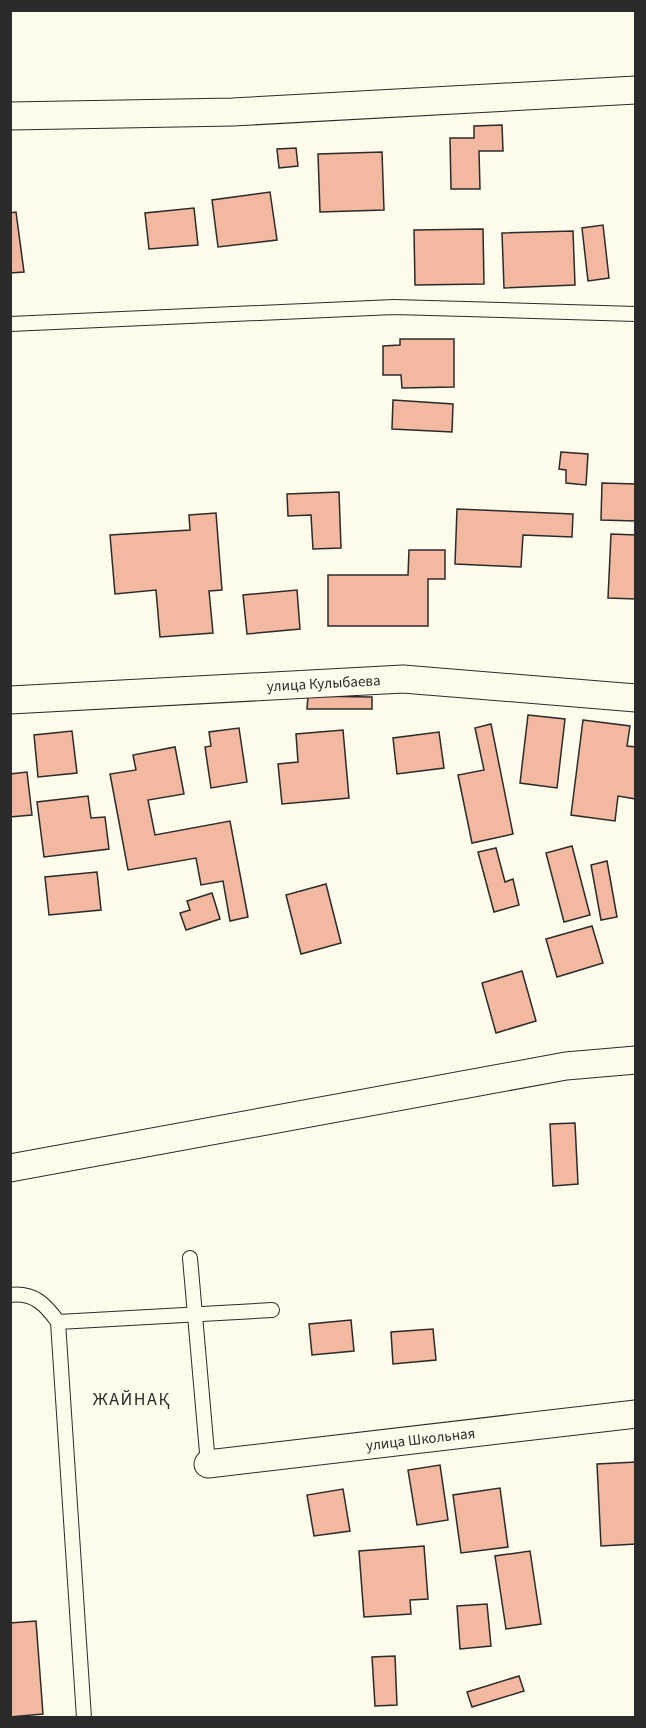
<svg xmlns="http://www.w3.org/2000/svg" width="646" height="1728" viewBox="0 0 646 1728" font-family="'Source Sans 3',sans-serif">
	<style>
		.building { fill: #f2b8a0; stroke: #2b2b2b; stroke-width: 1.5 }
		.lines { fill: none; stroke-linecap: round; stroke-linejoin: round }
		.service-casing { stroke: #2b2b2b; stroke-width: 16 }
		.minor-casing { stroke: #2b2b2b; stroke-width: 29 }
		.service { stroke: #fdfbea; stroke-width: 14 }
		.minor { stroke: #fdfbea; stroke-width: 27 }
		.labels { text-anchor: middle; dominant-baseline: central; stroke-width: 4.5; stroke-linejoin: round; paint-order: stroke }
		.street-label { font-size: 15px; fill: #2b2b2b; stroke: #fdfbea }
		.quarter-label { font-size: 18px; letter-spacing: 1.5px; fill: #2b2b2b; stroke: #fdfbea }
	</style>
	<rect width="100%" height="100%" fill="#fdfbea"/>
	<g class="building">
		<polygon points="502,125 503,151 479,151 480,189 451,189 450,138 474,138 474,126"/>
		<polygon points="296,148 298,166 279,168 277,149"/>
		<polygon points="382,152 384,210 320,212 318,154"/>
		<polygon points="270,192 277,240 218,247 212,200"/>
		<polygon points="194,208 198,245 149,249 145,213"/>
		<polygon points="16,212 24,272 10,273 10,213"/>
		<polygon points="603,225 609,278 588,281 582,228"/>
		<polygon points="483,229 484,284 415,285 414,230"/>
		<polygon points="573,231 575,285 504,288 502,233"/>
		<polygon points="400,339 454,339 454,387 402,388 401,375 383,375 383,346 400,345"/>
		<polygon points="393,400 453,404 452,432 392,429"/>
		<polygon points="561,452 588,454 586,485 566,483 566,470 559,469"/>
		<polygon points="602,483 636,484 636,521 601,520"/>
		<polygon points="339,492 341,548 313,549 311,515 288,516 287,494"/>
		<polygon points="457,509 573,514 572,537 523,535 521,567 455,564"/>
		<polygon points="216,513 222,590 209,591 213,633 160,637 156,590 115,594 110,535 190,530 189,515"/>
		<polygon points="611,534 636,535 636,599 608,598"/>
		<polygon points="409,550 445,550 445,579 428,579 428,626 328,626 328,575 408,575"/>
		<polygon points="297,590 300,629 247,634 243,595"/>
		<polygon points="308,696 372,697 372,709 307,709"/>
		<polygon points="528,715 565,719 557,788 520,783"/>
		<polygon points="583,720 630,726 627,746 636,747 636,799 618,796 615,821 571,815"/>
		<polygon points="491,724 513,834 472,843 458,775 484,770 475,728"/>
		<polygon points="239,728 247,782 211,788 205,747 211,746 209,732"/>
		<polygon points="343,730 349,798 282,804 278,764 298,762 296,734"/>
		<polygon points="72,731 77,773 38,777 34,735"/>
		<polygon points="439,732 444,768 397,774 393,738"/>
		<polygon points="175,747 184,794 148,800 155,835 230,821 248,917 230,921 223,881 201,885 196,858 128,870 110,774 136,770 133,755"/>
		<polygon points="27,772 32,815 10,817 10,774"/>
		<polygon points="88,796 91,818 105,817 109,849 44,857 37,802"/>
		<polygon points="572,846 590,915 564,922 546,853"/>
		<polygon points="496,848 505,882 513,879 519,905 494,912 478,852"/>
		<polygon points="607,861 617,917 601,920 591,865"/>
		<polygon points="97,872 101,910 49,915 45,877"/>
		<polygon points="326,884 341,943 301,954 286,895"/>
		<polygon points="212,893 220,919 186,930 180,913 190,910 187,901"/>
		<polygon points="592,926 603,963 557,977 546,939"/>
		<polygon points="522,971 536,1021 496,1033 482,983"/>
		<polygon points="575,1123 578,1184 553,1186 550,1124"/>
		<polygon points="351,1320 354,1351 312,1355 309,1324"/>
		<polygon points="433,1329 436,1360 393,1364 391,1332"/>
		<polygon points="636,1462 636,1544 601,1546 597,1464"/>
		<polygon points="440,1465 448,1520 417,1525 408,1470"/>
		<polygon points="500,1488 508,1547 461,1553 453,1495"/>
		<polygon points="343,1489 350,1531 314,1536 307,1495"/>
		<polygon points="424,1546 428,1599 410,1600 411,1614 364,1617 359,1551"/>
		<polygon points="530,1551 541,1624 506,1629 495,1556"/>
		<polygon points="487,1604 491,1646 460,1649 457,1606"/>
		<polygon points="36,1621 43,1714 10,1717 10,1623"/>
		<polygon points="395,1656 397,1705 375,1706 372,1657"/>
		<polygon points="519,1676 524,1691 472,1707 467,1692"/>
	</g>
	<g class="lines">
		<g class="service-casing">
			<g id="service">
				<polyline points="10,324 394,307 636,314"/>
				<polyline points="190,1258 208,1464"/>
				<path d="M 10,1295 C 34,1292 46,1305 58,1322 L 84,1718"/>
				<polyline points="58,1322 272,1310"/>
			</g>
		</g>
		<g class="minor-casing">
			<g id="minor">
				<polyline points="10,116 233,112 636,90"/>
				<path id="s1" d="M 10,700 L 403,679 L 636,698"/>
				<polyline points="10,1168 566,1066 636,1060"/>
				<path id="s2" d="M 208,1464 L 636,1414"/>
			</g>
		</g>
		<use href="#service" class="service"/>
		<use href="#minor" class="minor"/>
	</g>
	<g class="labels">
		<g class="street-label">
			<text stroke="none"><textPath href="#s1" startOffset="314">улица Кулыбаева</textPath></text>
			<text stroke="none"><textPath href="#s2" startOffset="214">улица Школьная</textPath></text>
		</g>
		<g class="quarter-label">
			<text x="132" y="1399">ЖАЙНАҚ</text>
		</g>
	</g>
	<rect width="646" height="1728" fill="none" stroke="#2b2b2b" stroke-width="24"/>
</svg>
